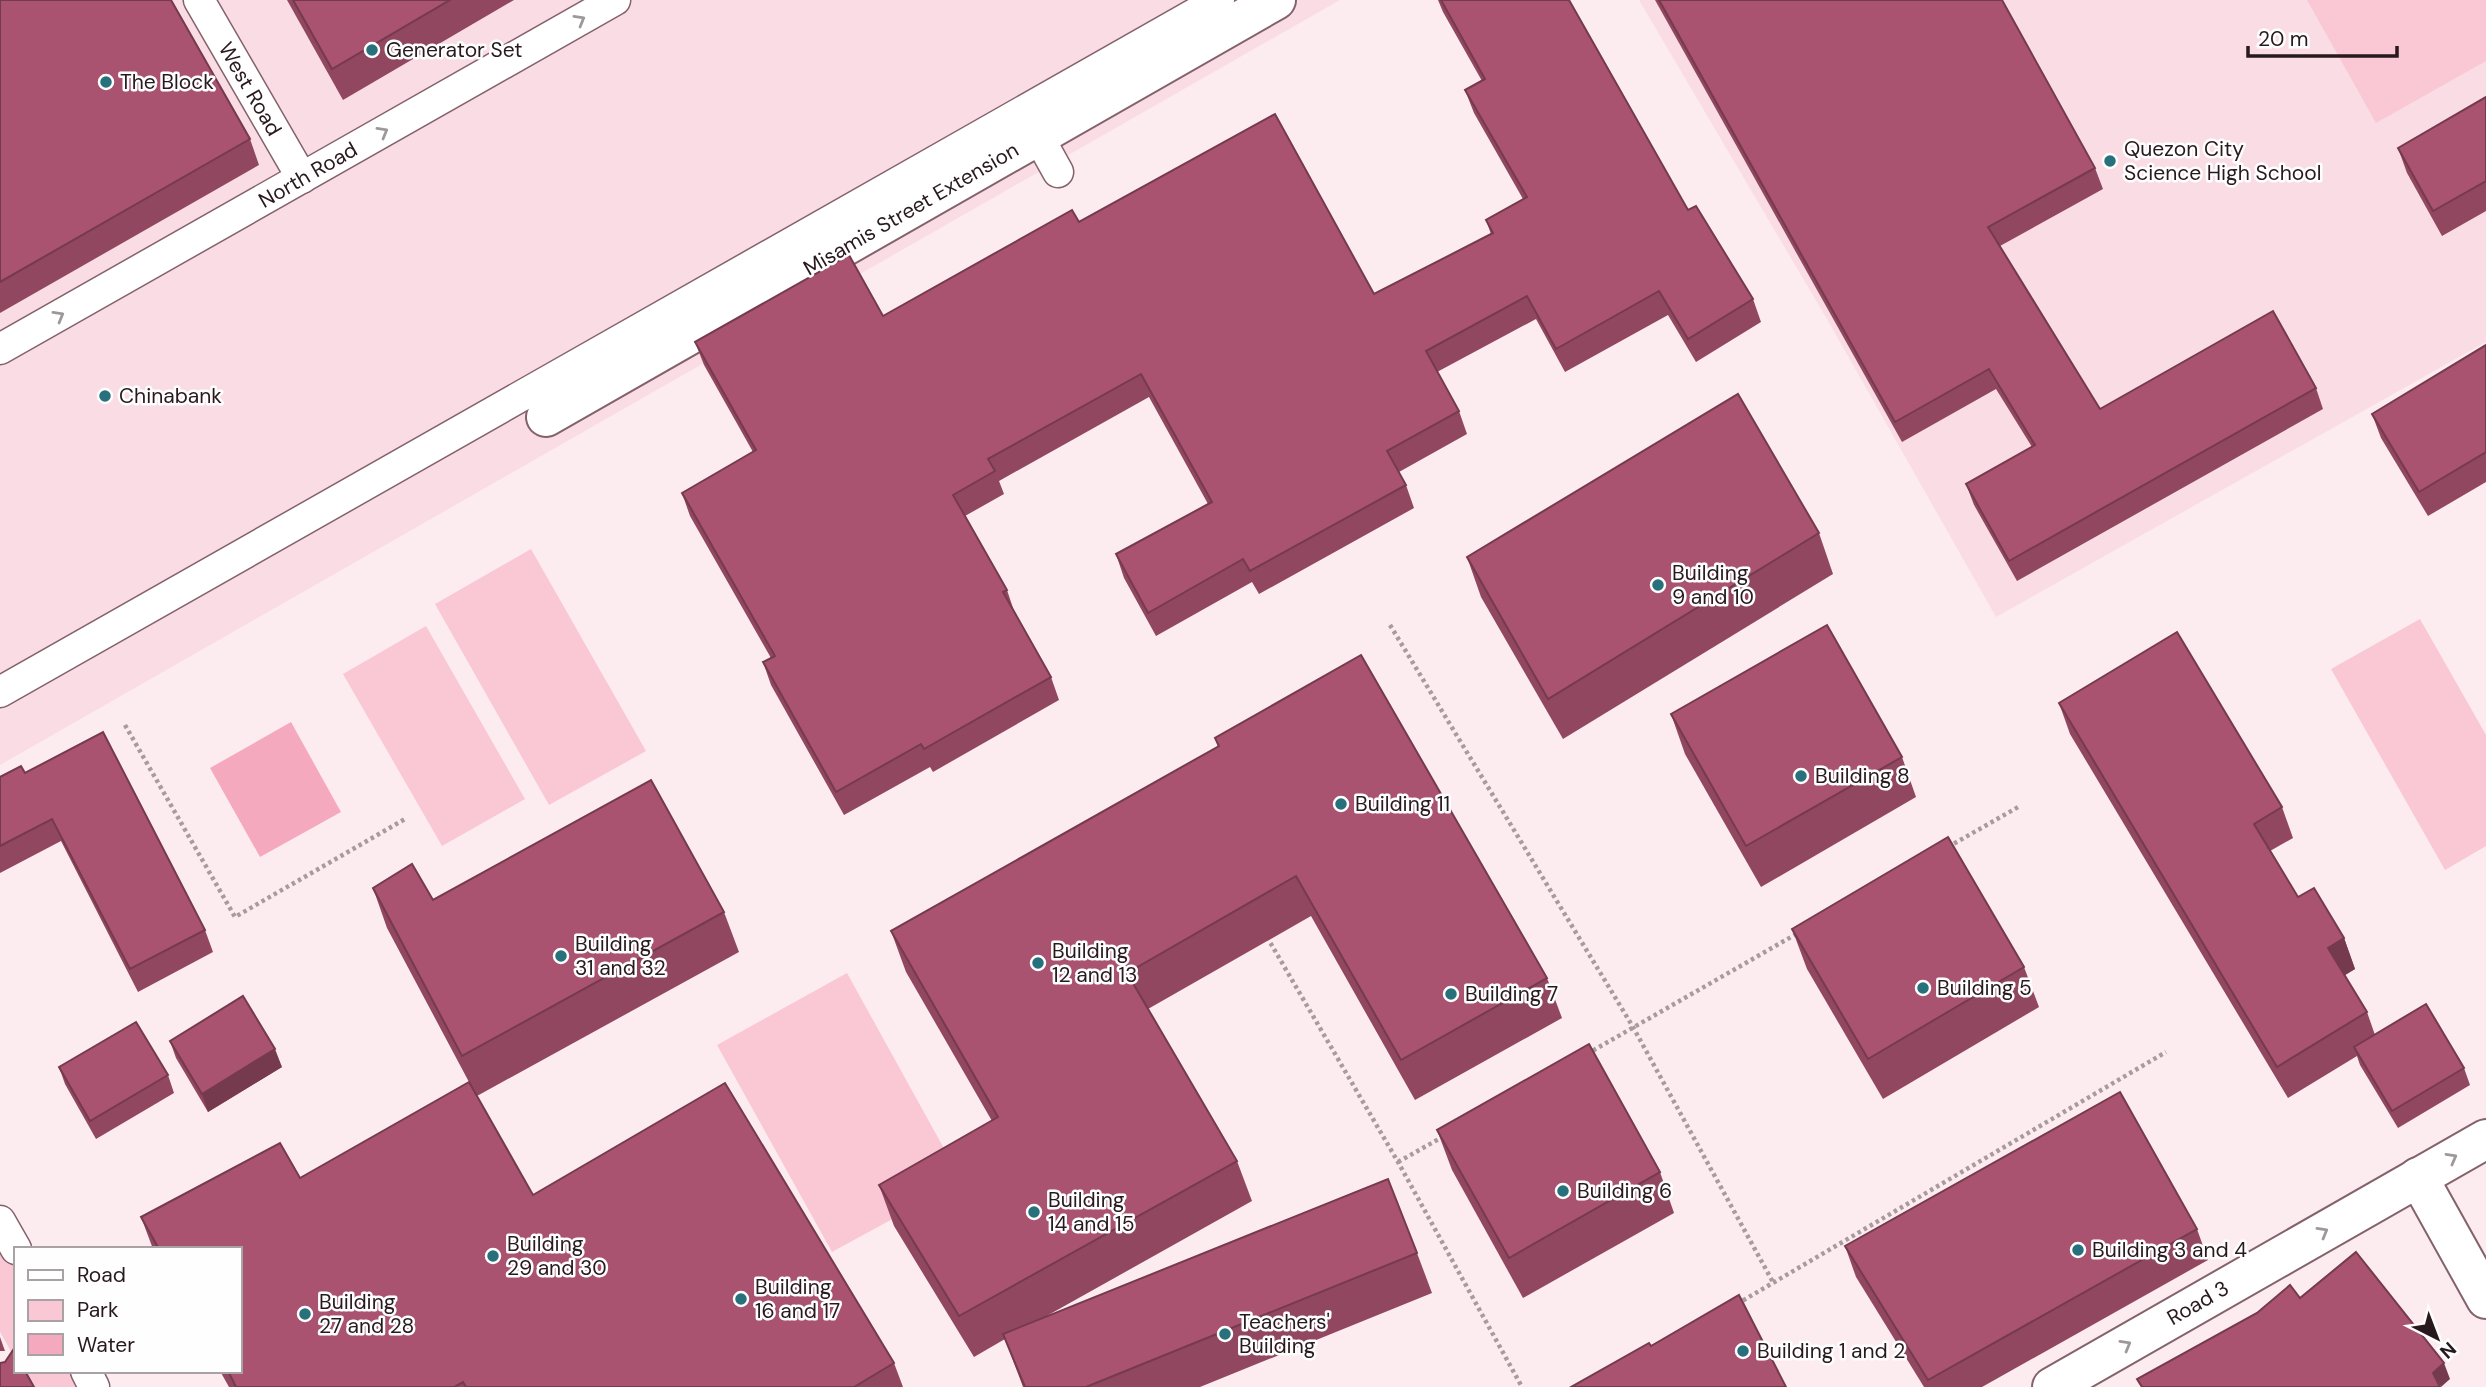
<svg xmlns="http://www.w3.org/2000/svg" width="2486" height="1387" viewBox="0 0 2486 1387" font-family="'DM Sans',sans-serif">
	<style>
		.built { fill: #fadde4 }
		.green { fill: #fac7d5 }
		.water { fill: #f5a9bf }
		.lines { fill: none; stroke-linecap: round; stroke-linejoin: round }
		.lane-casing { stroke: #84626c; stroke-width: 33 }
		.street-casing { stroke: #84626c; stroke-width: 42 }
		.path { stroke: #a99a9e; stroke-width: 4.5; stroke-dasharray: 3.5 3.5; stroke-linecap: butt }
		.lane { stroke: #fff; stroke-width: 30 }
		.street { stroke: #fff; stroke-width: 38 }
		.wall { fill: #914760 }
		.shaded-wall { fill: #763a4e }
		.building { fill: #a95370; stroke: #763a4e; stroke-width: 2 }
		.oneway { stroke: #9e9899 }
		.poi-dot { fill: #28707b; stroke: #fefefe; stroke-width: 2.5 }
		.labels { text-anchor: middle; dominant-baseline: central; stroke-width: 5; stroke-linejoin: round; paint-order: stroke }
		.poi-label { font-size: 21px; fill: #27191d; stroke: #fefefe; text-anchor: start }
		.street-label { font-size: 21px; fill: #27191d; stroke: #fefefe }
	</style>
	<rect width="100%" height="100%" fill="#fcecf0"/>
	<g class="built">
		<polygon points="0,0 1340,0 0,765"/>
		<polygon points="1639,0 2486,0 2486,342 1996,617 1828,321"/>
	</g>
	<g class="green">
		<polygon points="2307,0 2486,0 2486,61 2376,123"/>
		<polygon points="531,549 646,751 549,805 435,604"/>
		<polygon points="2420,619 2486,735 2486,846 2445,870 2331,669"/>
		<polygon points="426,626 525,799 442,846 343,674"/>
		<polygon points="847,973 962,1181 832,1252 717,1045"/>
		<polygon points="0,1240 16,1268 16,1360 0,1332"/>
		<polygon points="22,1371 75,1371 84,1387 31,1387"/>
	</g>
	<polygon class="water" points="291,722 341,812 260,857 210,768"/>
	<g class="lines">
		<g class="lane-casing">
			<g id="lane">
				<polyline points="199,0 302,178"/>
				<polyline points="1038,136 1058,172"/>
				<polyline points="0,349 615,0"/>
				<polyline points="0,692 1219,0"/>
				<polyline points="0,1221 16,1249"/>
				<polyline points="86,1371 94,1387"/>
			</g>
		</g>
		<g class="street-casing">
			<g id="street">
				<polyline points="546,417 1276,0"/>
				<polyline points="2418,1177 2486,1299"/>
				<polyline points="2052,1387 2486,1139"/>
			</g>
		</g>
		<g class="path">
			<polyline points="1390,625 1633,1027 1774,1284"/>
			<polyline points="125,725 235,917 405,819"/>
			<polyline points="1948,847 2020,806"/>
			<polyline points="1267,937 1398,1162 1522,1387"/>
			<polyline points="1587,1054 1798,933"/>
			<polyline points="1398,1162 1446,1135"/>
			<polyline points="1737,1304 2166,1052"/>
		</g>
		<use href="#lane" class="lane"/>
		<use href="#street" class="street"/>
	</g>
	<g class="wall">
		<polygon points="0,0 250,139 259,165 0,313"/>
		<polygon points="287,0 514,0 343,100"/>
		<polygon points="1438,0 1569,0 1688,210 1753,299 1761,322 1696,362 1668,315 1565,372 1536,319 1437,372 1459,411 1467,434 1399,472 1406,485 1414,508 1259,594 1252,582 1156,636 1124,578 1116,554 1208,504 1149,397 999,481 1004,494 965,516 1007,590 1015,614 1051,677 1059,700 933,772 930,767 844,815 771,685 763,662 771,658 690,516 682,493 753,452 704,365 695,342 883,316 1079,222 1374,294 1491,234 1486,220 1523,199 1474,113 1465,90 1482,81 1443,12"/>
		<polygon points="1655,0 2002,0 2095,168 2103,189 2000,246 2100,409 2316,388 2323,409 2017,581 1974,505 1966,484 2032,447 1996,389 1902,442"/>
		<polygon points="2486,97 2486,211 2442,236 2407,173 2398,148"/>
		<polygon points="2486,345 2486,482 2428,516 2381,438 2372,414"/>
		<polygon points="1819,533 1833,574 1563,739 1481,597 1467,557"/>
		<polygon points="2059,703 2282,807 2293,838 2270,851 2298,897 2344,938 2355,969 2344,975 2367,1012 2375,1035 2464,1068 2470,1085 2398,1128 2360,1065 2357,1056 2288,1098 2070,734"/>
		<polygon points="1671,714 1902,757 1916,797 1761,887 1685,754"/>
		<polygon points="1215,738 1547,978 1562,1018 1415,1100 1311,916 1148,1009 1237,1161 1252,1201 1043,1318 1417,1253 1432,1293 1200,1387 1023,1387 1005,1339 974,1357 894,1226 879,1185 992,1121 906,972 891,931 1218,747"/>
		<polygon points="25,773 205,930 213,952 138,992 61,841 0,873 0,777"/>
		<polygon points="373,888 433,900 724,912 739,952 477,1096 533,1195 894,1363 903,1387 229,1387 220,1371 240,1371 240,1249 153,1249 141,1217 300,1178 469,1082 387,928"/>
		<polygon points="1792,929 2024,967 2039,1007 1883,1099 1807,969"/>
		<polygon points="170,1041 282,1067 208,1112 176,1058"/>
		<polygon points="59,1067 168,1075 174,1093 96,1139 65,1084"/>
		<polygon points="1437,1130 1660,1172 1674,1213 1523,1298 1452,1170"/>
		<polygon points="2197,1229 2208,1260 1982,1387 1924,1387 1856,1277 1845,1246"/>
		<polygon points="0,1337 5,1351 0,1351"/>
	</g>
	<g class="shaded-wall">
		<polygon points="2344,938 2355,969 2339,979 2328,948"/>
		<polygon points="275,1049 282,1067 208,1112 202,1094"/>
		<polygon points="2444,1363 2450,1379 2441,1387 2433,1373"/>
	</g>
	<g class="building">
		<polygon points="0,0 171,0 250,139 0,282"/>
		<polygon points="293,0 450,0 332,69"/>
		<polygon points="1441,0 1569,0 1688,210 1696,206 1753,299 1688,339 1659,291 1556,349 1527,296 1426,351 1459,411 1387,451 1406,485 1250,571 1243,559 1148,613 1116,554 1212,502 1141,374 988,459 995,471 953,495 1007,590 1003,592 1051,677 924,749 921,744 836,792 763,662 775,656 682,493 756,450 695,342 849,255 883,316 1072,210 1079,222 1275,114 1374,294 1493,233 1486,220 1527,197 1465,90 1485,79"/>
		<polygon points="1659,0 2002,0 2095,168 1988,227 2100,409 2273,311 2316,388 2009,561 1966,484 2035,445 1989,369 1895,422"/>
		<polygon points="2486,97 2486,181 2433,211 2398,148"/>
		<polygon points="2486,345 2486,452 2419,492 2372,414"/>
		<polygon points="1738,394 1819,533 1548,699 1467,557"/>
		<polygon points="1827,625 1902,757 1746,846 1671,714"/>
		<polygon points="2177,632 2282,807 2254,824 2298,897 2314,888 2344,938 2328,948 2367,1012 2277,1067 2059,703"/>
		<polygon points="1361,655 1547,978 1401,1060 1296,876 1127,973 1237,1161 959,1316 879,1185 998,1117 891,931 1219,746 1215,738"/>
		<polygon points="103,732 205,930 130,969 52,819 0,846 0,777 21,766 25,773"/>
		<polygon points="651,780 724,912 462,1056 373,888 412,864 433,900"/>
		<polygon points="1948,837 2024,967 1868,1059 1792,929"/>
		<polygon points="243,996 275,1049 202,1094 170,1041"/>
		<polygon points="2426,1004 2464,1068 2392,1111 2354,1047"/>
		<polygon points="136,1022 168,1075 90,1121 59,1067"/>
		<polygon points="1589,1044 1660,1172 1509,1258 1437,1130"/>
		<polygon points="469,1082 533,1195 725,1083 894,1363 854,1387 466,1387 463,1382 454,1387 236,1387 228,1371 240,1371 240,1249 159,1249 141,1217 280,1143 300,1178"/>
		<polygon points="2120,1092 2197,1229 1928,1380 1845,1246"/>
		<polygon points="1388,1179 1417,1253 1086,1387 1025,1387 1003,1334"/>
		<polygon points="2356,1252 2444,1363 2433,1373 2440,1387 2142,1387 2137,1379 2257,1313 2290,1285 2300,1298"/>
		<polygon points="1739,1295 1786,1387 1571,1387 1649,1343 1651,1346"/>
		<polygon points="13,1350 16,1355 16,1371 25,1371 34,1387 0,1387 0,1363 5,1362"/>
	</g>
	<defs><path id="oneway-chevron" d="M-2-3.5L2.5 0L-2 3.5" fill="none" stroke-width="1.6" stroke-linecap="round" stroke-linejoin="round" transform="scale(1.75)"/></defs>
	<g class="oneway">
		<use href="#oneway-chevron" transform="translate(580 20) rotate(-30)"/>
		<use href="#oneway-chevron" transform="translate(383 132) rotate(-30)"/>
		<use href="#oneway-chevron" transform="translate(59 316) rotate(-30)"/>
		<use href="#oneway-chevron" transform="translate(2452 1158) rotate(-29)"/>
		<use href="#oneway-chevron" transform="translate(2323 1232) rotate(-30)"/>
		<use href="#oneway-chevron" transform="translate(2126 1345) rotate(-30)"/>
	</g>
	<g class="poi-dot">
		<circle cx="372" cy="50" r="7"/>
		<circle cx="106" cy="82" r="7"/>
		<circle cx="2110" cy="161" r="7"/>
		<circle cx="105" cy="396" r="7"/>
		<circle cx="1658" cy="585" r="7"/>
		<circle cx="1801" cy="776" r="7"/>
		<circle cx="1341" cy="804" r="7"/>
		<circle cx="561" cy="956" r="7"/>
		<circle cx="1038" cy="963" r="7"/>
		<circle cx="1923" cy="988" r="7"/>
		<circle cx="1451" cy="994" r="7"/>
		<circle cx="1563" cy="1191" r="7"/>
		<circle cx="1034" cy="1212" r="7"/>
		<circle cx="2078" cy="1250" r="7"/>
		<circle cx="493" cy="1256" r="7"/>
		<circle cx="741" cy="1299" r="7"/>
		<circle cx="305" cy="1314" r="7"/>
		<circle cx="1225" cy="1334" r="7"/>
		<circle cx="1743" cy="1351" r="7"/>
	</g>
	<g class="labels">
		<g class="poi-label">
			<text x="386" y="50">Generator Set</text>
			<text x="120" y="82">The Block</text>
			<text x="2124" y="149">Quezon City<tspan x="2124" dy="24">Science High School</tspan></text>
			<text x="119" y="396">Chinabank</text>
			<text x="1672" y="573">Building<tspan x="1672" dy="24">9 and 10</tspan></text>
			<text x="1815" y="776">Building 8</text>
			<text x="1355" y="804">Building 11</text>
			<text x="575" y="944">Building<tspan x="575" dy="24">31 and 32</tspan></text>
			<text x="1052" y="951">Building<tspan x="1052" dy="24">12 and 13</tspan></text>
			<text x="1937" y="988">Building 5</text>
			<text x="1465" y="994">Building 7</text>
			<text x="1577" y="1191">Building 6</text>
			<text x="1048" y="1200">Building<tspan x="1048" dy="24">14 and 15</tspan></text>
			<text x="507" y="1244">Building<tspan x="507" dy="24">29 and 30</tspan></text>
			<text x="2092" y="1250">Building 3 and 4</text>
			<text x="755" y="1287">Building<tspan x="755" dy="24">16 and 17</tspan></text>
			<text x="319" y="1302">Building<tspan x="319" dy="24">27 and 28</tspan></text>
			<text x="1239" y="1322">Teachers'<tspan x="1239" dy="24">Building</tspan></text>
			<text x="1757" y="1351">Building 1 and 2</text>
		</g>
		<g class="street-label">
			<text transform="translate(250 89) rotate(60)">West Road</text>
			<text transform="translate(308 175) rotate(-30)">North Road</text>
			<text transform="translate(911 209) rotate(-30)">Misamis Street Extension</text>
			<text transform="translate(2198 1303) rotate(-30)">Road 3</text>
		</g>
	</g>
	<rect x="14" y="1247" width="228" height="126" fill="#fefefe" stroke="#a8a2a4" stroke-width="2"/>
	<rect x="28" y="1270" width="35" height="10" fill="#ffffff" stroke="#a8a2a4" stroke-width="2"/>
	<text x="77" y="1282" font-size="21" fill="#27191d">Road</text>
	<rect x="28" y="1300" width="35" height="21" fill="#fac7d5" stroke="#a8a2a4" stroke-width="2"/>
	<text x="77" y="1317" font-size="21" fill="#27191d">Park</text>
	<rect x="28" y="1334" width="35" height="21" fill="#f5a9bf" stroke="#a8a2a4" stroke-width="2"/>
	<text x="77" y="1352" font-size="21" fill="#27191d">Water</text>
	<g transform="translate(2437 1338) rotate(138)" stroke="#fefefe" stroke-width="5" paint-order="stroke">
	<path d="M0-5L12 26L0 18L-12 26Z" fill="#27191d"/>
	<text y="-10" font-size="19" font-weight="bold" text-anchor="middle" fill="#27191d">N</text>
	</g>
	<path d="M2248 46v10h149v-10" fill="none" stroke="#27191d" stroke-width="3.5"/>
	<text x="2258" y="46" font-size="21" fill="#27191d" stroke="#fefefe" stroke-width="5" paint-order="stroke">20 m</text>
</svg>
